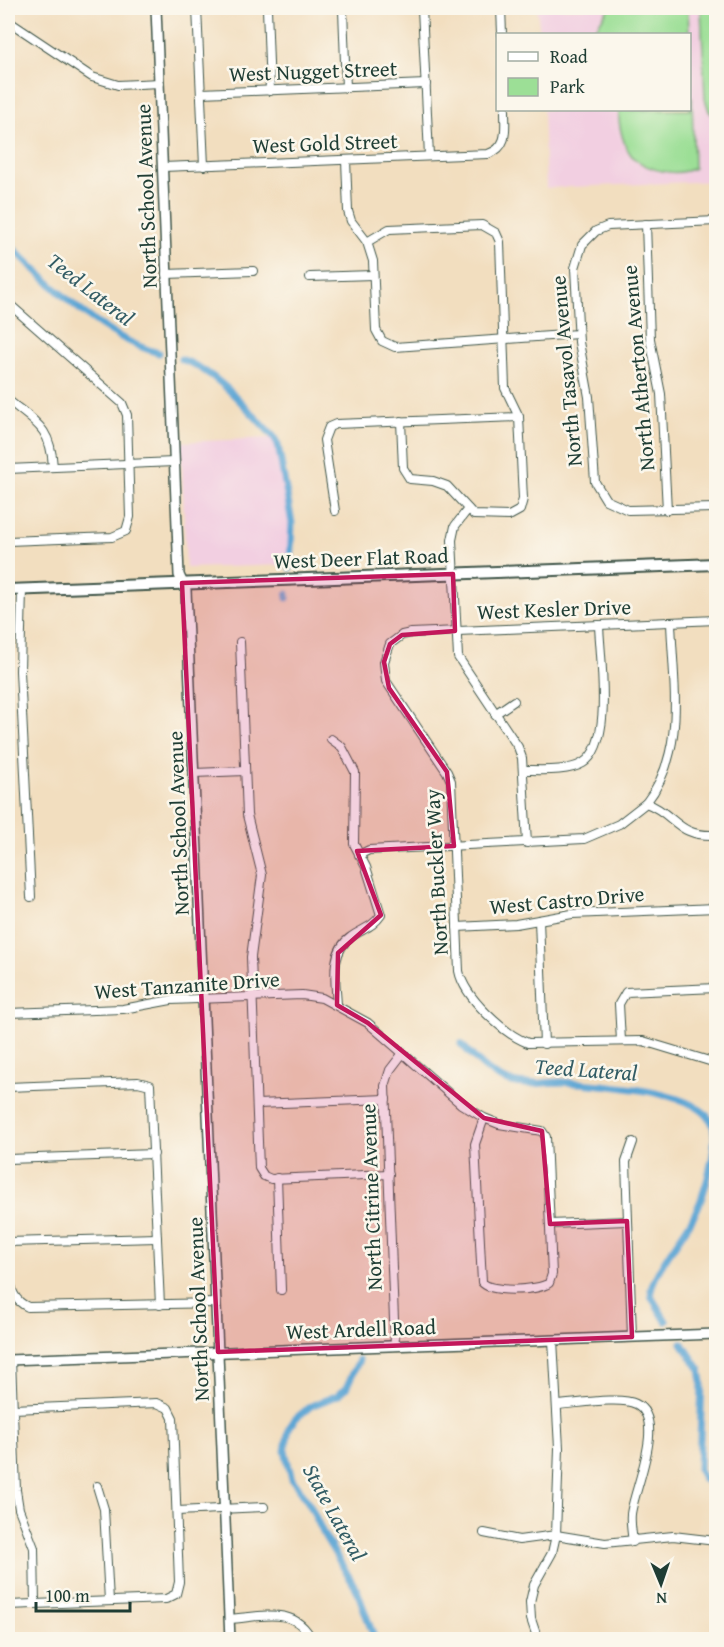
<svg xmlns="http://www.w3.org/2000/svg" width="724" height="1647" viewBox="0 0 724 1647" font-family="'Gentium Book Plus',serif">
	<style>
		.built { fill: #f2cfe1 }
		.green { fill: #9cdf96; stroke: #5e8e65; stroke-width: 1.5 }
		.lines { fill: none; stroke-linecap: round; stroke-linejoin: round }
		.canal { stroke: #5da6d4; stroke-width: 7 }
		.minor-casing { stroke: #3f5549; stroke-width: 10 }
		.tertiary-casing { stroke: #3f5549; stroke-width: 12 }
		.secondary-casing { stroke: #3f5549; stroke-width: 14 }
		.minor { stroke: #fff; stroke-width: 8 }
		.tertiary { stroke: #fff; stroke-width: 9 }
		.secondary { stroke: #fff; stroke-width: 10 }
		.marked { fill: #c2185b; fill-opacity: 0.2; stroke: #c2185b; stroke-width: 4.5; stroke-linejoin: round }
		.labels { text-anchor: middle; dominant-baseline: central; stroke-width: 5; stroke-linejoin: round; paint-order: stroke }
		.street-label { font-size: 21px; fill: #1f3d34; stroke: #fbf7ec }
		.water-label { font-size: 22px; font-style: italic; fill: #325c64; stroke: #fbf7ec }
	</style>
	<rect width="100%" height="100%" fill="#fbf7ec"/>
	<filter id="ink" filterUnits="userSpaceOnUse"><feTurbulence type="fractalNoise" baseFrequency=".0167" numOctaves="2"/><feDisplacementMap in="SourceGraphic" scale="12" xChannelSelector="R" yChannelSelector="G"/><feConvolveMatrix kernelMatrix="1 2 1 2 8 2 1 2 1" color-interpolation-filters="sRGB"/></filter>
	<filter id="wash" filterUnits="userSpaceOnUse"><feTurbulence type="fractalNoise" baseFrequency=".008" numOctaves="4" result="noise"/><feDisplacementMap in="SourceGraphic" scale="24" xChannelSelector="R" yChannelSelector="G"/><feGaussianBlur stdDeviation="1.35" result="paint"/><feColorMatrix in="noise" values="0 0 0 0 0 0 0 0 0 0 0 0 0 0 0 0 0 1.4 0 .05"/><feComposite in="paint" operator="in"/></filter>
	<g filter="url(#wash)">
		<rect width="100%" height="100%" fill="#f2debf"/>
		<g class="built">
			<polygon points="537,8 716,8 716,181 546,188 543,110 690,110 690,34 540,34"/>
			<polygon points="273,438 288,508 292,550 286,565 186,568 181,442"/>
		</g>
		<g class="green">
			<polygon points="609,8 688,8 689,34 592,34"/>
			<polygon points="701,8 716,8 716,119 709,111 705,99"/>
			<path d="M 690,98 L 692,98 L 694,168 C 677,177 650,171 635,159 C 623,149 618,124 619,110 L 690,110 Z"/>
		</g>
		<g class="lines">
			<g class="canal">
				<path d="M 8,243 C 49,284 102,338 159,353"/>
				<path d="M 181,359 C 218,372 247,409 274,437 L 278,445 L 292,523 L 290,568"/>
				<polyline points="287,598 287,594"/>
				<path d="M 461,1044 C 473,1056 486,1072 503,1079 C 522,1088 541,1082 561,1082 C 593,1084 704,1089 713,1126 C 718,1143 708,1180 702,1197 C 691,1230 662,1255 651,1289 L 652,1298 L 666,1321"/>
				<polyline points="682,1343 700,1370 702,1382 699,1470 703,1478 716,1488"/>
				<polyline points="359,1360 346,1388 338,1395 311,1406 295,1419 289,1428 285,1451 292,1479 310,1505 325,1537 357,1590 375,1640"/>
			</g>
		</g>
	</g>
	<g filter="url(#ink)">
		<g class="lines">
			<g class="minor-casing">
				<g id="minor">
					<polyline points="197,8 204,166"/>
					<polyline points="267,8 270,91"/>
					<polyline points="422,8 429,156"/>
					<polyline points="501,8 502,34"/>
					<polyline points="343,10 346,88"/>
					<polyline points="8,21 92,77 118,85 160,83"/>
					<polyline points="201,93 426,84"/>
					<polyline points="346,160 348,211 351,221 367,242 373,261 376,330 382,341 395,347 578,334"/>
					<path d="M 163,167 L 488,154 C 509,147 505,129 505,110"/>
					<polyline points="716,221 608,226 596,231 582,245 575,268 579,342 589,397 595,482 606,500 628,510 716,508"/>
					<polyline points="646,224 650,339 661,394 667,510"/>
					<polyline points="367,242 389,229 482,225 496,233 500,242 505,388 519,417 523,499 520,510 509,516 474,515 447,486 433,481 410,479 403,468 401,421"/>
					<polyline points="166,274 253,271"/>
					<polyline points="310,277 373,275"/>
					<polyline points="8,303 122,403 127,415 130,517 126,531 112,537 8,541"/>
					<path d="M 8,400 C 36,423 51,427 53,467"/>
					<polyline points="8,469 174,462"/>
					<polyline points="468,509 455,526 452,540 458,657 518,747 522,758 527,843"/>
					<polyline points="335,511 324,440 329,427 336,424 519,417"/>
					<polyline points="22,589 20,671 31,897"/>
					<path d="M 716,620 L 411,633 L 402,635 L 390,644 L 384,662 L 386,681 L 447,772 L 451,781 L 459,971 C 464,997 504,1034 528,1043 L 643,1041 L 716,1063"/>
					<polyline points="240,642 247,815 262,875 251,957 259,1168 264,1176 271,1179 389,1174"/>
					<polyline points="495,714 514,701"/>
					<path d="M 331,739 L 342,747 L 355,772 L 354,844 L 366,867 L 381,915 C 373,927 362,929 351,937 C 329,952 336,983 337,1005"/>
					<path d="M 524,770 C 541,770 568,772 583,763 C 614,744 600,658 599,625"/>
					<polyline points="194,773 245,771"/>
					<path d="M 646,803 C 687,751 673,684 671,622"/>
					<path d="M 359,855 L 369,850 L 584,839 L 619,824 L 646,803 C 676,814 676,837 716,835"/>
					<polyline points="539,920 544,1044"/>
					<polyline points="457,927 516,924 572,914 716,908"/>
					<path d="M 8,1013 L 123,1009 L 171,1000 L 302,995 L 322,998 L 368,1023 L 461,1104 L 484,1118 L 499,1124 L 542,1131 L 546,1137 L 552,1274 L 549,1283 C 538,1291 490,1293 482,1282 L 475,1144 L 484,1118"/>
					<polyline points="621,1041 619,1004 626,992 716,988"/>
					<polyline points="8,1087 138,1082 150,1085 160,1305"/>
					<polyline points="257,1104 386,1099"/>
					<polyline points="8,1159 154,1154"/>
					<polyline points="277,1178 281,1290"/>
					<polyline points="550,1224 627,1221"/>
					<polyline points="8,1242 157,1238"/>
					<polyline points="716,1262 716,1263"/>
					<path d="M 8,1267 C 11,1285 10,1299 28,1307 L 216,1303"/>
					<polyline points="632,1337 626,1162 633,1142"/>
					<polyline points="395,1346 385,1086 390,1070 403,1053"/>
					<polyline points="11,1360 16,1490 19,1509 34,1548 35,1604"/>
					<path d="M 557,1405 C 575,1404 621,1396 636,1404 C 667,1419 634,1489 631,1514 C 630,1523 632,1533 633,1542"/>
					<polyline points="97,1486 104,1509 109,1601"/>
					<polyline points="177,1511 264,1507"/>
					<polyline points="484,1533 519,1540 556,1535 605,1543 673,1536 716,1541"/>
					<polyline points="8,1605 166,1599 176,1594 179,1582 173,1418 168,1408 157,1403 13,1409"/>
					<path d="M 229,1619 C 262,1617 295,1605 312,1640"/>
					<polyline points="538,1640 531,1619 530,1602 534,1585 552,1553 556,1535 559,1448 553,1340"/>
				</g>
			</g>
			<g class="tertiary-casing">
				<g id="tertiary">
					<polyline points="156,8 179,575 186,590 230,1640"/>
					<polyline points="8,1360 716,1334"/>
				</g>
			</g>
			<g class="secondary-casing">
				<polyline id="secondary" points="8,590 716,564"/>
			</g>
			<use href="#minor" class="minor"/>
			<use href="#tertiary" class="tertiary"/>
			<use href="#secondary" class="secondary"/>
		</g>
	</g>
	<path class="marked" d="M 453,574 L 455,631 L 402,635 L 390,644 L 384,662 L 389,688 L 447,772 L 454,846 L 357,851 L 381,915 L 338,953 L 337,1005 L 368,1023 L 484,1118 L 542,1131 L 550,1224 L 627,1221 L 632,1337 L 218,1352 L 182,583 Z"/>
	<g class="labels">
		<g class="street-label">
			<text transform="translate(313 71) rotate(-2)">West Nugget Street</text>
			<text transform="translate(325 143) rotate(-2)">West Gold Street</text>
			<text transform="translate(146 196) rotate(-92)">North School Avenue</text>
			<text transform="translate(638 368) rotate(-95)">North Atherton Avenue</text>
			<text transform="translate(566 371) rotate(-95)">North Tasavol Avenue</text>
			<text transform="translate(361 558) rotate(-2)">West Deer Flat Road</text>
			<text transform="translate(554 609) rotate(-2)">West Kesler Drive</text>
			<text transform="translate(178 823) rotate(-92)">North School Avenue</text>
			<text transform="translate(436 872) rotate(-93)">North Buckler Way</text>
			<text transform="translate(567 900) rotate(-5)">West Castro Drive</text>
			<text transform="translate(187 985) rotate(-4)">West Tanzanite Drive</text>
			<text transform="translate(371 1197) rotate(-92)">North Citrine Avenue</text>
			<text transform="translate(198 1309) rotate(-92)">North School Avenue</text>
			<text transform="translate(361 1329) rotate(-2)">West Ardell Road</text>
		</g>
		<g class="water-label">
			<text transform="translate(91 289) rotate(38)">Teed Lateral</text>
			<text transform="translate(586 1069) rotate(4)">Teed Lateral</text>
			<text transform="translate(335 1512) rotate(61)">State Lateral</text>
		</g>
	</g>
	<rect width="724" height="1647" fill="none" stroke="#fbf7ec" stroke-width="30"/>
	<rect x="496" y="33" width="195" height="78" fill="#fbf7ec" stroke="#a3ada2" stroke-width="1.5"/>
	<rect x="508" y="52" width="30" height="9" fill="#ffffff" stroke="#a3ada2" stroke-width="1.5"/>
	<text x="550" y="63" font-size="18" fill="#1f3d34">Road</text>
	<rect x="508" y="78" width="30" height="18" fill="#9cdf96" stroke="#a3ada2" stroke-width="1.5"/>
	<text x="550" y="93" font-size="18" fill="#1f3d34">Park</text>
	<g transform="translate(661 1584) rotate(178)" stroke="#fbf7ec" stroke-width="4.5" paint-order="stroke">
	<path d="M0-4.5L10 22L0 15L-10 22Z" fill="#1f3d34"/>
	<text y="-9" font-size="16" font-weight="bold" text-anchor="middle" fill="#1f3d34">N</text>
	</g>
	<path d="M36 1602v9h94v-9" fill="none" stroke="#1f3d34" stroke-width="3"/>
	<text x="45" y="1602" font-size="18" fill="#1f3d34" stroke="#fbf7ec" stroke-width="4.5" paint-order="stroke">100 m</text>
</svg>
